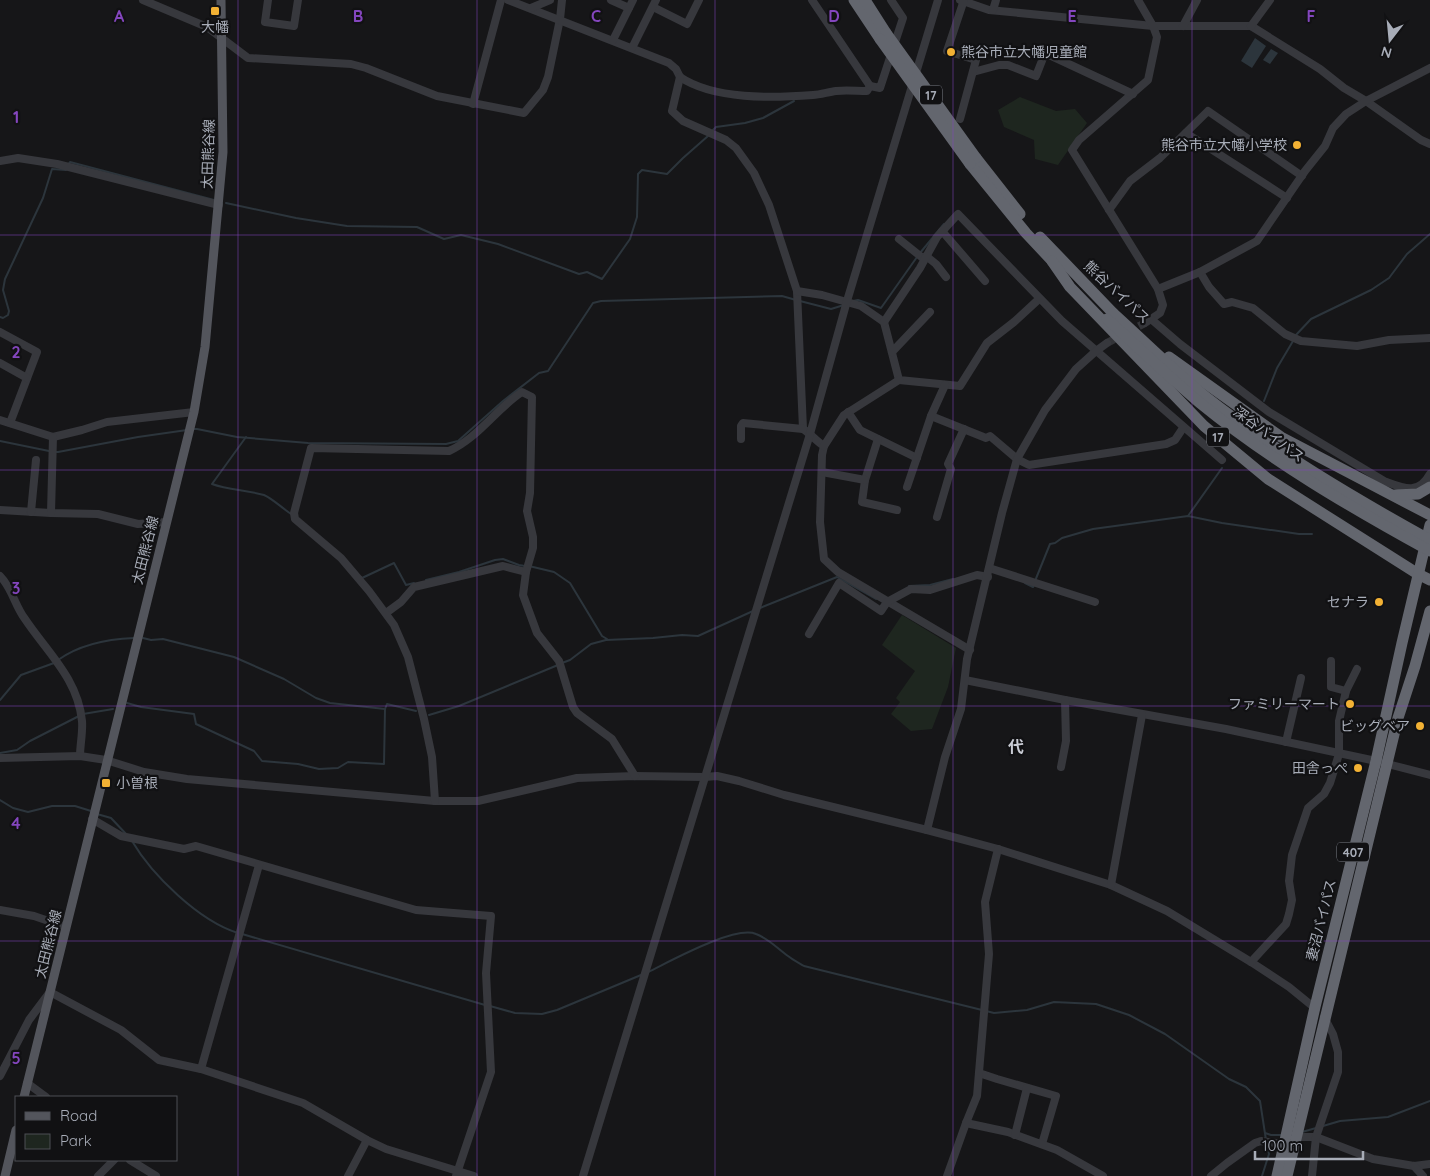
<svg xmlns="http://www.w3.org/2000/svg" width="1430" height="1176" viewBox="0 0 1430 1176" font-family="Quicksand,'Noto Sans JP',sans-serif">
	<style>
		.green { fill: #1e261f }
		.water { fill: #2c353c }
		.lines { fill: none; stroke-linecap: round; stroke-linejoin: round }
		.stream { stroke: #2c353c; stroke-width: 2 }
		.minor-tunnel { stroke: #333438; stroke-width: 8; stroke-dasharray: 8 4; stroke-linecap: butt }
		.minor { stroke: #37383d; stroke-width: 8 }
		.major { stroke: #53555c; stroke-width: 9 }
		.highway { stroke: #63666e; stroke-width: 11 }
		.highway-bridge { stroke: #63666e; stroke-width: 11 }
		.grid { fill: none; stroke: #8446be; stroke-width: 1; stroke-opacity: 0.55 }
		.poi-dot { fill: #f2b134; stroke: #111113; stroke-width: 2 }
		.labels { text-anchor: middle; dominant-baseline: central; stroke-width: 4.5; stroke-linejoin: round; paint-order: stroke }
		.shield { fill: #111113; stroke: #7b7e86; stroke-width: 1 }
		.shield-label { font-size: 12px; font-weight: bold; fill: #a8adb8 }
		.poi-label { font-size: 14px; fill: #a8adb8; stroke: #111113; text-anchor: end }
		.street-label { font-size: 14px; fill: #a8adb8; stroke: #111113 }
		.quarter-label { font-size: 16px; font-weight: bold; fill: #c9ccd4; stroke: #111113 }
		.grid-label { font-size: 16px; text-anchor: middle; font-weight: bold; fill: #8446be; stroke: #111113; stroke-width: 4.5; stroke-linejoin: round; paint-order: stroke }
	</style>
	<rect width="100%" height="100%" fill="#161618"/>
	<g class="green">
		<polygon points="1020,97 1056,111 1075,109 1087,123 1058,165 1035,159 1034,140 1004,127 998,110"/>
		<polygon points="902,615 956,648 948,687 932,729 911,731 891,714 900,702 896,698 915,671 882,645"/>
	</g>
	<g class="water">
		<polygon points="1255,38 1266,46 1252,68 1241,61"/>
		<polygon points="1271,49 1278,53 1270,64 1263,60"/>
	</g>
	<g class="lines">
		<g class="stream">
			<polyline points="711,132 716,127 745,123 763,118 794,101"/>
			<polyline points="68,165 70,162 214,200"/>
			<polyline points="226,203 296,218 347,226 417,227 444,239 461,235 498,244 579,274 587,272 602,279 630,239 637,217 638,174 642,170 667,174 683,158 708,136"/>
			<polyline points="920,253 944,224"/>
			<polyline points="800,301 831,309 844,305"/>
			<polyline points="853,301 858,300 881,308 917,257"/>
			<polyline points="0,317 3,318 8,315 9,311 3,290 5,279 43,198 52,169 66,170"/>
			<polyline points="1295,336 1311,319 1371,290 1389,278 1407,254 1430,234"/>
			<polyline points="1264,401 1277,368 1293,341"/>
			<polyline points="192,429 197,429 237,437 308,443 446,444 458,441 503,401 539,373 548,371 593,303 601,301 782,296 796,300"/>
			<path d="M 246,437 L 212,484 C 228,490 247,490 264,495 C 273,499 282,508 291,514"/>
			<polyline points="0,441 49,451"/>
			<polyline points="54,452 58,452 138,437 187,430"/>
			<polyline points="1188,516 1222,468"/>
			<polyline points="529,566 554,572 570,583 602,636 607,639"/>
			<polyline points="361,577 362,578 394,563 406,585 414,583"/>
			<polyline points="426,580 459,572 495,560 503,559 519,565 525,566"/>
			<polyline points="1035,581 1050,544 1055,543 1062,538 1093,529 1188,516 1222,523 1299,534 1312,534"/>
			<polyline points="1025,583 1033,587 1034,585"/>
			<polyline points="909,586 930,585 953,579"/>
			<polyline points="760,608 837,577 876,599"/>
			<polyline points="143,638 151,640 163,639 234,657 284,679 316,698 330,703 385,709"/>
			<path d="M 58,660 C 79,645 108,639 134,638"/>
			<polyline points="562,663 570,660 591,644 606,640 653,638 682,635 698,636 753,611"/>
			<polyline points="0,700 21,675 54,663"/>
			<polyline points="127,703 141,707 194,714 196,724 254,751 262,761 298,764 319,769 338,768 348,762 384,764 385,709 387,704 416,711"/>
			<polyline points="83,714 113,709"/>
			<polyline points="429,715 459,706 558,665"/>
			<polyline points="0,753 17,750 30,741 79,716"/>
			<polyline points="0,800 13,808 28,812 52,806 75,806 91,811"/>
			<polyline points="97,814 111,818 127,835"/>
			<path d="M 132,841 C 152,875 199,921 238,933"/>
			<polyline points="242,934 485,1005"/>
			<path d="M 648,972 C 669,962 735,925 756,934 C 769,939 777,948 788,956 C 793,960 799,963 804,966 L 982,1010"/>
			<polyline points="490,1006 515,1013 542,1014 557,1010 641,975"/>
			<polyline points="986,1011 994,1013 1027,1010 1054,1002 1096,1004 1129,1015 1165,1034 1229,1079 1246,1087 1260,1101 1266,1140"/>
			<polyline points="1323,1126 1340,1121 1388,1117 1430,1101"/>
			<polyline points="1302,1132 1316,1128"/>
			<polyline points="1265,1133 1271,1135 1282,1135"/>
			<polyline points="1262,1176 1269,1154 1267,1144"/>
		</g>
		<polyline class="minor-tunnel" points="1107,343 1145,323"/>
		<g class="minor">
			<polyline points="143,0 207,27 248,58 351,64 366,68 437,96 524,113 543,90 548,77 560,19 562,0"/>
			<polyline points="268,0 265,22 294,26 298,0"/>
			<path d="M 508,0 L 669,63 L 676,69 L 680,77 C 714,100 773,98 813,95 C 820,95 828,92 836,91 C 846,90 857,91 867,91 L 870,86 L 812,0"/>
			<polyline points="611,0 629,8"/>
			<polyline points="960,0 989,10 1153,26 1251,26 1320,69 1344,88 1366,101 1421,140 1430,144"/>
			<polyline points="1138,0 1153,26 1157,37 1148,80 1079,140 1072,150 1158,289 1163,305 1160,313 1145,323"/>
			<polyline points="653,7 687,24 699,0"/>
			<polyline points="531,8 550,0"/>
			<polyline points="993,10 996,0"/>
			<polyline points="1183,26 1197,0"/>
			<polyline points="1251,26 1270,0"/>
			<polyline points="613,40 633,0"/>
			<polyline points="632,48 656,0"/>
			<polyline points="973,72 999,65 1008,65 1036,76 1045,53 1133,94"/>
			<path d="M 680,77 L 672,111 L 683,121 L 726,140 L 736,148 L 754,173 L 769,205 L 797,291 L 803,429 C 811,434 816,441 824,446 L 822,455 L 820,522 L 824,559 L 838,572 L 970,650"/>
			<polyline points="870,86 880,88 903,18 891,0"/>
			<polyline points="473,104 501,0"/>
			<polyline points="960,119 976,60 947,51 964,0"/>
			<polyline points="1186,133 1287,198"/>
			<polyline points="0,161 18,158 57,164 219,205"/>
			<polyline points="1109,210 1130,181 1160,158 1208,111 1302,176"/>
			<polyline points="942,231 985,281"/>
			<polyline points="899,239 924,259"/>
			<polyline points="926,256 936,264 946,277"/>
			<polyline points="1200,272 1209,287 1224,304 1232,302 1253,308 1285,334 1301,341 1357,346 1389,340 1430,338"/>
			<polyline points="1158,289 1200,272 1257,241 1305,171 1325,146 1333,128 1346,114 1366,101 1430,68"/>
			<polyline points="797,291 822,295 861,306 884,322 899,380 960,386 987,343 1014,322 1039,299"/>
			<path d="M 1151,319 L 1180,344 L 1269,412 L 1384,481 C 1403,488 1418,496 1430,474"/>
			<polyline points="884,322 920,268 937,237 958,214 1062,321 1222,460"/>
			<polyline points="0,332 37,352 10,423"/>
			<polyline points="892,352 930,312"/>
			<polyline points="0,363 27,378"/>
			<polyline points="848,412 860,430 917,458"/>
			<polyline points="931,416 986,438 990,436 1017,459 1029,465 1166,444 1175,440 1183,428"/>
			<polyline points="0,420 53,437 82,430 107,422 194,412"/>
			<polyline points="741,439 741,426 743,423 803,429"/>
			<polyline points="878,439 865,480 862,502 897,510"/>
			<polyline points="824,446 844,415 899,380"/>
			<polyline points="822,472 865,480"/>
			<polyline points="907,487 931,416 945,385"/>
			<polyline points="0,510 51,513 98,514 138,524 166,522"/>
			<polyline points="31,512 36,460"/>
			<polyline points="51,513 53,437"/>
			<polyline points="937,517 951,469 948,464 964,429"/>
			<polyline points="989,568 1095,602"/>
			<path d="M 0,576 C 12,588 15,606 25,619 C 47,652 78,679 82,721 C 83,732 80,745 80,756"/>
			<polyline points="386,613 401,602 414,587 503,566 526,572"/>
			<polyline points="809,634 839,583 881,611 887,602 911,589 930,590 977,575 988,577"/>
			<polyline points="1331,661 1331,687 1346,691"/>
			<polyline points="965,680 1065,700 1226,729 1376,761 1430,775"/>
			<polyline points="1286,742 1301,678"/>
			<polyline points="0,758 80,756 106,760 144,772 187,779 435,801 478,801 577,778 635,776 705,777 717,776 739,781 784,795 927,830 998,849 1111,885 1167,911 1251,962 1289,987 1316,1009"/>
			<polyline points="1061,767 1066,741 1065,700"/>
			<path d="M 435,801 L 432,757 L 424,719 L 408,657 L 394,625 L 369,591 L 341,558 L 295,519 L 294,513 L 311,448 L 449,451 C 478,438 496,409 522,392 L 532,397 L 530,493 L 527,511 L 533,537 L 533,548 L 526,572 L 523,595 L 537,633 L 559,661 L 573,707 L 577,713 L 612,739 L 635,776"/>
			<polyline points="92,819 121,836 184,849 196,846 416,910 491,916 486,973 491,1072 456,1176"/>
			<polyline points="927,830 945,757 961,709 967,659 1002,513 1017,459 1045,410 1076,369 1096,351 1107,343"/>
			<polyline points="1111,885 1142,715"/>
			<polyline points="0,910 34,916 66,927"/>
			<polyline points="1251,962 1286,924 1289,914 1292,900 1289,881 1292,855 1308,808 1324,794 1330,783 1339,754 1339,721 1346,691 1357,669"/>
			<polyline points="201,1069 259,865"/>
			<polyline points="979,1073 997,1079 1056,1096 1042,1144"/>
			<polyline points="0,1076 29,1020 50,992 121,1030 159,1060 201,1069 303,1103 367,1140 386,1149 474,1176"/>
			<polyline points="27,1083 46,1097"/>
			<polyline points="966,1123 1008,1132 1057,1150 1103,1176"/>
			<polyline points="1015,1135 1027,1088"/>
			<polyline points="1297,1137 1316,1137 1373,1159 1414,1166 1430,1164"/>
			<polyline points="130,1160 156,1176"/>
			<polyline points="1414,1166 1423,1176"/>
			<polyline points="98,1176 114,1160"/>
			<polyline points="348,1176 367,1140"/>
			<polyline points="583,1176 810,434 847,301 938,0"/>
			<polyline points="947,1176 966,1123 977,1096 989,954 985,902 998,849"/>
			<polyline points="1211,1176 1227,1163 1255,1143 1261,1141 1284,1144"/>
			<polyline points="1312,1176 1316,1137 1338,1072 1338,1052 1333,1034 1324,1017"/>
		</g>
		<g class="major">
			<polyline points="24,1097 194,412 205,347 223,152 221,0"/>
			<polyline points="5,1176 16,1130"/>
		</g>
		<g class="highway">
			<polyline points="854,0 880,39"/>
			<polyline points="865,0 886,33"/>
			<polyline points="976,158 1020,214"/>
			<polyline points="970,164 1026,233 1056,265"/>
			<polyline points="1040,237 1113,313"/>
			<polyline points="1052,261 1070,287 1204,426 1268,479 1418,574 1430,580"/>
			<polyline points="1169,357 1281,437 1430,515"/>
			<polyline points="1395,495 1418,494 1430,487"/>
			<polyline points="1277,1176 1315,1007 1376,761 1402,643 1430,525"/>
			<polyline points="1287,1176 1398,718 1415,666 1430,611"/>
		</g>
		<g class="highway-bridge">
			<polyline points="886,33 976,158"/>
			<polyline points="880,39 970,164"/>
			<path d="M 1113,313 C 1144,341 1174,371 1206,397 C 1276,452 1352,497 1430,540"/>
			<path d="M 1107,319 C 1138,347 1168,376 1200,403 C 1271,461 1350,507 1430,551"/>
		</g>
	</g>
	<path class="grid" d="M 238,0 L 238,1176M 477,0 L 477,1176M 715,0 L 715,1176M 953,0 L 953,1176M 1192,0 L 1192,1176M 0,235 L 1430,235M 0,470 L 1430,470M 0,706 L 1430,706M 0,941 L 1430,941"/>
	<g class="poi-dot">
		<rect x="210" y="6" width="10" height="10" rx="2.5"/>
		<circle cx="951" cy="52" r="5"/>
		<circle cx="1297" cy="145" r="5"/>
		<circle cx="1379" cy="602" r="5"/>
		<circle cx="1350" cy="704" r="5"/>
		<circle cx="1420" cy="726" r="5"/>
		<circle cx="1358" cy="768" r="5"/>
		<rect x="101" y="778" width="10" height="10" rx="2.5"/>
	</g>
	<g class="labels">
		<g class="shield">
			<rect x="920" y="85.5" width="22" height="19" rx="4"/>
			<rect x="1207" y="427.5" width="22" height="19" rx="4"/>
			<rect x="1337" y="842.5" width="32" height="19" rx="4"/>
		</g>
		<g class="shield-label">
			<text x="931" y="95">17</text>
			<text x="1218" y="437">17</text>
			<text x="1353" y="852">407</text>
		</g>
		<g class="poi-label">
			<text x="215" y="27" text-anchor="middle">大幡</text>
			<text x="961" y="52" text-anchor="start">熊谷市立大幡児童館</text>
			<text x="1287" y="145">熊谷市立大幡小学校</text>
			<text x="1369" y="602">セナラ</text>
			<text x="1340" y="704">ファミリーマート</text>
			<text x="1410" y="726">ビッグベア</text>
			<text x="1348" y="768">田舎っぺ</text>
			<text x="116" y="783" text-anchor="start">小曽根</text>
		</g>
		<g class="street-label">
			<text transform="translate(208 154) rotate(-88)">太田熊谷線</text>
			<text transform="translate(1117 292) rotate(43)">熊谷バイパス</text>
			<text transform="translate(1269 434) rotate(36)">深谷バイパス</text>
			<text transform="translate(145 550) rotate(-76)">太田熊谷線</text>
			<text transform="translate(1321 920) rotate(-76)">妻沼バイパス</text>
			<text transform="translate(48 944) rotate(-76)">太田熊谷線</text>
		</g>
		<g class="quarter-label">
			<text x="1016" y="747">代</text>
		</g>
	</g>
	<g class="grid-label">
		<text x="119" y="22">A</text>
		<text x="358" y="22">B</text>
		<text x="596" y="22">C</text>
		<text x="834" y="22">D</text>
		<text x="1072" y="22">E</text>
		<text x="1311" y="22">F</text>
		<text x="16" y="123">1</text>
		<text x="16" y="358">2</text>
		<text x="16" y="594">3</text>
		<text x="16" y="829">4</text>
		<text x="16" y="1064">5</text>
	</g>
	<rect x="15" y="1096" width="162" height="65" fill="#111113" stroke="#4d4f55"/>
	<rect x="25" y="1112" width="25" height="8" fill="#53555c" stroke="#4d4f55"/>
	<text x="60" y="1121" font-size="15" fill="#a8adb8">Road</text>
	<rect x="25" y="1134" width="25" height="15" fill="#1e261f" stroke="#4d4f55"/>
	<text x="60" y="1146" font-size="15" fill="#a8adb8">Park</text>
	<g transform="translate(1390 40) rotate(196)" stroke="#111113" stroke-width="4" paint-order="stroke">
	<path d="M0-4L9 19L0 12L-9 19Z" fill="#a8adb8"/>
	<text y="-8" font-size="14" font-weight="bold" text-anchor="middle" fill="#a8adb8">N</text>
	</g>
	<path d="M1255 1151v8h108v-8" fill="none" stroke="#a8adb8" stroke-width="2.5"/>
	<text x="1262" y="1151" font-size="15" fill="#a8adb8" stroke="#111113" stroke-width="4" paint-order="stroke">100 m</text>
</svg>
